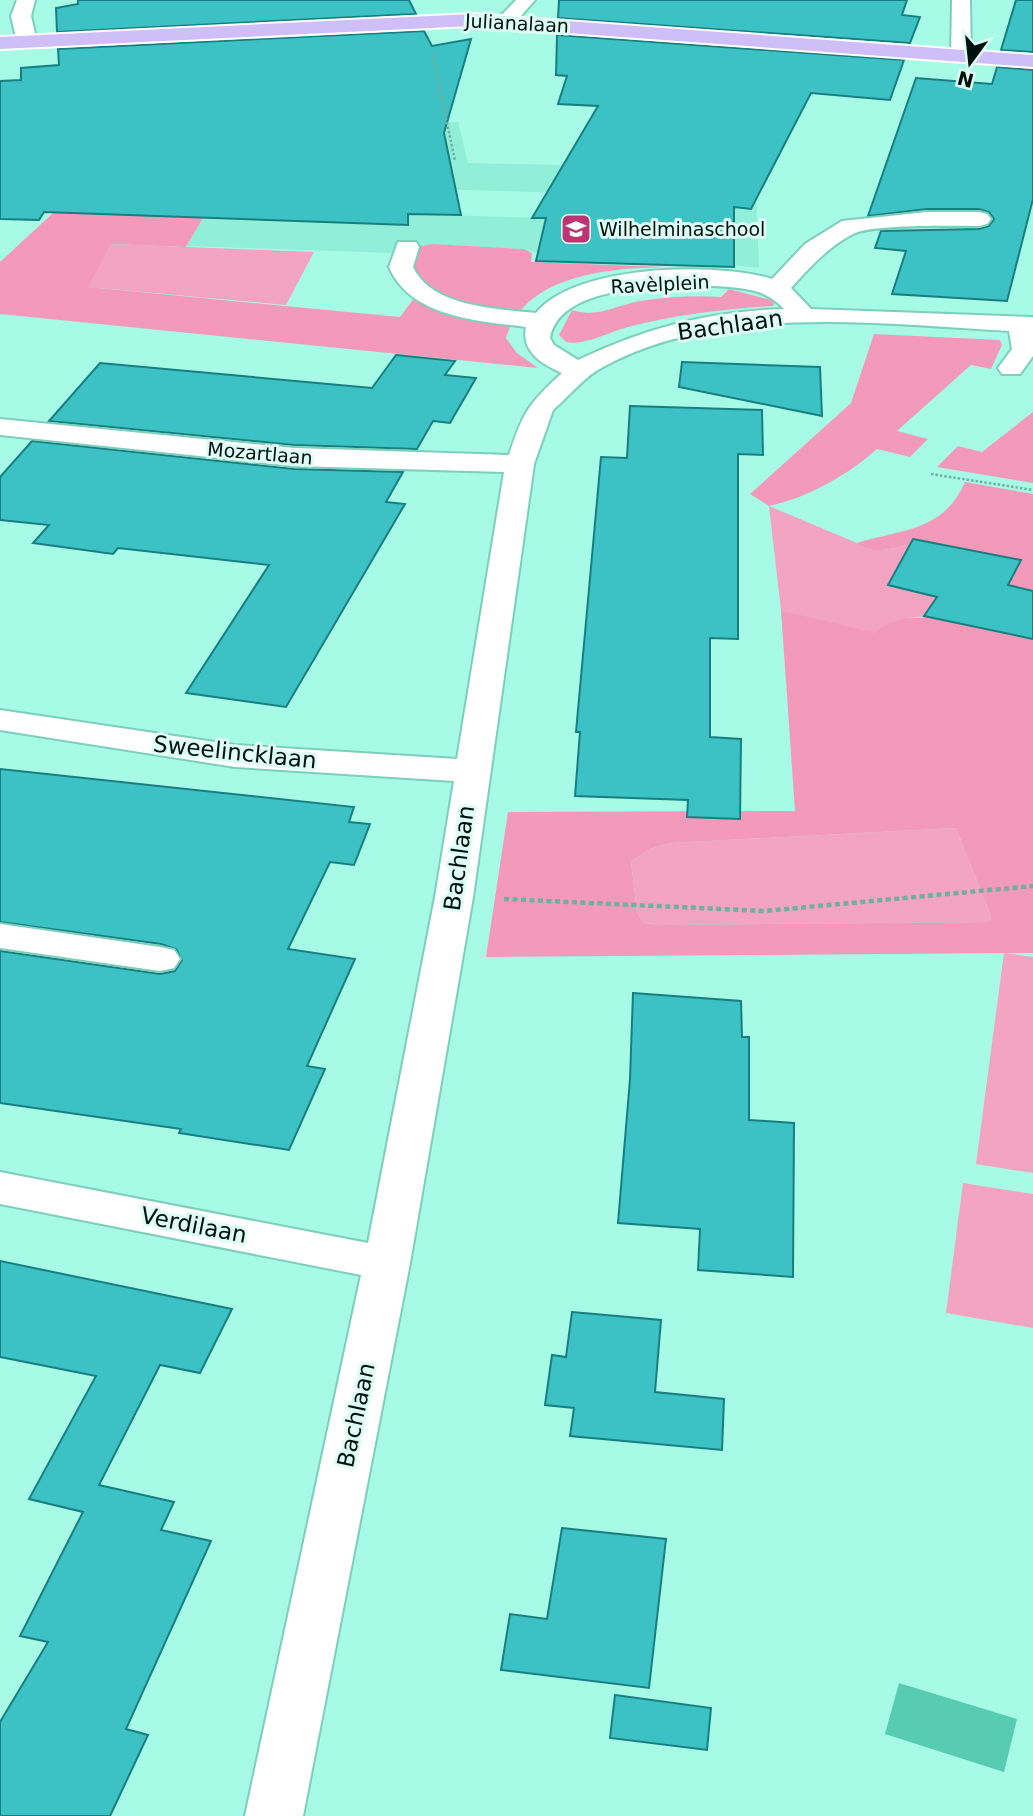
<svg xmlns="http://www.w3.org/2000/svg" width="1033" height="1816" viewBox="0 0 1033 1816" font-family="'DejaVu Sans',sans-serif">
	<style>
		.built { fill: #91eed8 }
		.green { fill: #f2a4c0 }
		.forest { fill: #f39aba; fill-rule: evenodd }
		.water { fill: #57ccb2 }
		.building { fill: #3cc2c4; stroke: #187f80; stroke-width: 2 }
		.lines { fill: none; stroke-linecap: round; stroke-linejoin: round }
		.minor-casing { stroke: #7ccfba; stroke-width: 4 }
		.major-casing { stroke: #fff; stroke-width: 4 }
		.path-far1 { stroke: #71af9f; stroke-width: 2.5; stroke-dasharray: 2.5 2; stroke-linecap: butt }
		.path { stroke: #71af9f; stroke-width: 4.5; stroke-dasharray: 5 3.5; stroke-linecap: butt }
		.minor { fill: #fff; fill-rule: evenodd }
		.major { fill: #cfbef7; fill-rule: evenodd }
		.labels { text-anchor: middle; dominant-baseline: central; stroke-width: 6; stroke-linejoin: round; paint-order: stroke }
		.far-street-label { font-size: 19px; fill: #00110c; stroke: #ddfdf4 }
		.far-poi-label { font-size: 19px; fill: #00110c; stroke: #ddfdf4; text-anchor: start }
		.street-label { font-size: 23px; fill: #00110c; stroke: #ddfdf4 }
	</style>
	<rect width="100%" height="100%" fill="#a7fbe6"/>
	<polygon class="built" points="458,122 468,163 705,168 756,192 759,268 734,265 733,244 541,238 538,253 524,249 431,244 417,294 395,281 390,266 393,253 187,246 203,218 405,224 403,214 547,218 659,196 404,188 229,132"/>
	<g class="green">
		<polygon points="111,244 314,252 286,305 87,287"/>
		<path d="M 769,506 L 857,543 C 870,556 894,548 911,544 L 888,585 L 937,597 L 924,616 L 909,618 L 875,634 L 781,610 Z"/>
		<polygon points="956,828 991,916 990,922 663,925 643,923 637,912 631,861 650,849 670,843"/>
		<polygon points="1004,953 1033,957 1033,1173 976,1164"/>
		<polygon points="963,1183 1033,1194 1033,1328 946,1313"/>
	</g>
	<g class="forest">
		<path d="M 182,207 L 177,218 L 203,218 L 186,247 L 111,244 L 88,287 L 400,317 L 417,294 L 409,271 L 417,247 L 432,244 L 524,249 L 532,253 L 531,262 L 668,267 C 611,268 525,274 506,338 L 517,353 L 538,368 L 0,314 L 0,262 L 54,212 Z"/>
		<path d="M 729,289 L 775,301 L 773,306 C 724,309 675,315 628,327 C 608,332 586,346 566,342 L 559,335 L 572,310 C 598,318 614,306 640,301 C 667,297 693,295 721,297 Z"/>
		<path d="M 874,334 L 1000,340 L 1002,345 L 991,369 L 971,365 L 897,431 L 928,439 L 910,457 L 877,449 C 848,475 807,498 769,506 L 750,494 L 851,403 Z"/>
		<polygon points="1033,412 1033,483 937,467 958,446 982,452"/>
		<path d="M 965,482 L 1033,494 L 1033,591 L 1008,585 L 1021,560 L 913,539 L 911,544 C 894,548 870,556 857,543 C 902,529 943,532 965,482 Z"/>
		<path d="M 781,610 L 875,633 C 909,599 990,630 1033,639 L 1033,953 L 486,957 L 508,812 L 795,811 ZM 956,828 L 991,916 L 990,922 L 663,925 L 643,923 L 637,912 L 631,861 L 650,849 L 670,843 Z"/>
	</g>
	<polygon class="water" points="899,1683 1017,1719 1004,1772 885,1734"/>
	<g class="building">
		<polygon points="78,0 409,0 416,14 57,32 56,8 78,4"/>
		<polygon points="559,0 907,0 902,15 920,17 910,43 558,18"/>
		<polygon points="1016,0 1033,0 1033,52 1001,50"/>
		<polygon points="424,31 432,46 471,39 444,133 461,215 408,214 408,225 44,212 39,220 0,219 0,81 21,80 21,68 59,65 58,49"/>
		<polygon points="557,35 904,60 890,100 811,93 751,209 734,207 734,267 536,261 546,218 532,218 598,106 558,104 567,76 556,75"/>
		<polygon points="997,67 1033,70 1033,199 1007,301 892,294 906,251 875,248 881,231 979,229 989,226 994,219 989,212 979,209 927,209 868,216 916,78 992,84"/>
		<polygon points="396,355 455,361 445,375 476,378 450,423 433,421 417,449 294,445 49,421 100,363 372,388"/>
		<polygon points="682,362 820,367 822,416 679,387"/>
		<polygon points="630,406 762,410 763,455 738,454 738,639 710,638 710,737 741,739 740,819 687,817 688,800 575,796 580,732 576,732 601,457 627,458"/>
		<polygon points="32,441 294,469 403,472 386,502 405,504 286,707 186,693 269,565 118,548 113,554 33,543 49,525 0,520 0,477"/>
		<polygon points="913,539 1021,560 1008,585 1033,591 1033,639 924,616 937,597 888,585"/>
		<polygon points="0,769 354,807 349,822 370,824 354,865 330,862 288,949 355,959 307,1066 325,1069 289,1150 179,1133 181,1129 0,1103 0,951 160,974 175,971 182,960 176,949 161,944 0,922"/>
		<polygon points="633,993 741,1001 742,1037 749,1037 749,1120 794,1123 793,1277 698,1270 700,1229 618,1223 630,1079"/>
		<polygon points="0,1261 232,1309 200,1373 160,1365 99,1485 174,1502 161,1530 211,1541 126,1729 148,1735 110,1816 0,1816 0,1722 48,1642 20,1636 83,1512 29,1499 96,1376 0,1357"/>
		<polygon points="572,1312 661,1320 655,1392 724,1399 722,1450 570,1436 574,1408 545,1405 552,1355 566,1357"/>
		<polygon points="562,1528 666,1539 649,1688 501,1670 510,1614 547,1619"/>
		<polygon points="615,1695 711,1708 707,1750 610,1738"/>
	</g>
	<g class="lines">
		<g class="minor-casing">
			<g id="minor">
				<polygon points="17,0 35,0 31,16 37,42 34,46 27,48 17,42 11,16"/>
				<polygon points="516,0 535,0 513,25 499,25 496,21"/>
				<polygon points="952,0 970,0 971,56 961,62 951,56"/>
				<path d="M 927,212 L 979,212 L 987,214 L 991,219 L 987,224 L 979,226 C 954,226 872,224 853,234 C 828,247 810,267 791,288 L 811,309 L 1033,317 L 1033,356 L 1020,374 L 1002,374 L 998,368 L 1012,349 L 1009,331 C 879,324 713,302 596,371 C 581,381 567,398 553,410 L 534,464 L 473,897 L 410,1263 L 303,1816 L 245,1816 L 361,1275 L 0,1204 L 0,1172 L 368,1243 L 435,897 L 454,781 L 235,767 L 0,730 L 0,710 L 235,745 L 457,759 L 504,472 L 294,466 L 0,435 L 0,419 L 294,448 L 509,455 C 523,412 529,403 562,373 C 542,364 521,352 526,327 C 478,321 410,317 389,267 L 398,242 L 416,242 L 419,247 L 413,267 C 431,307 498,309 536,313 C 576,264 716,262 772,279 L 805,244 L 842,221 ZM 715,286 C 742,288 765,288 784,309 C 708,311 646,328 578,360 L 554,345 L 550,338 C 560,282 671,286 715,286 Z"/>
				<polygon points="0,924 160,947 174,950 180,959 174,968 160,971 0,948"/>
			</g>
		</g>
		<g class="major-casing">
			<polygon id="major" points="472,14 1033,55 1033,67 472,26 0,49 0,37"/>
		</g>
		<g class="path-far1">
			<polyline points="433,56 455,161"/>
			<polyline points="931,474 1033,490"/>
		</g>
		<polyline class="path" points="504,899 765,911 1033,886"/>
		<use href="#minor" class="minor"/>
		<use href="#major" class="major"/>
	</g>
	<defs>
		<g id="school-square" transform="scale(1.575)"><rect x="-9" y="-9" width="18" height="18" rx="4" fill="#bc3473" stroke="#ddfdf4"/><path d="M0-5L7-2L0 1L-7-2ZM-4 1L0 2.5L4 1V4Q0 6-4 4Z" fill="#fff"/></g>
	</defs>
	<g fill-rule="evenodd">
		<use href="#school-square" x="576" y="229"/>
	</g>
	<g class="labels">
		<g class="far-street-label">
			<text transform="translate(517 23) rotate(3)">Julianalaan</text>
			<text transform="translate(660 284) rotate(-3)">Ravèlplein</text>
			<text transform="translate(260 453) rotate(5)">Mozartlaan</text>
		</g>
		<g class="far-poi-label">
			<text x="599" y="229">Wilhelminaschool</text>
		</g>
		<g class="street-label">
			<text transform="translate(730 325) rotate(-8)">Bachlaan</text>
			<text transform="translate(235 752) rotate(6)">Sweelincklaan</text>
			<text transform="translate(459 858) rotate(-82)">Bachlaan</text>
			<text transform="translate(194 1225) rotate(11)">Verdilaan</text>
			<text transform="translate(356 1415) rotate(-78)">Bachlaan</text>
		</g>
	</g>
	<g transform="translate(970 63) rotate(195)" stroke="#ddfdf4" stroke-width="5" paint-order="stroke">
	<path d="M0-5L12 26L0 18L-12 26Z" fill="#00110c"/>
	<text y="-10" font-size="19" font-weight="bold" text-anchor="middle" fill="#00110c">N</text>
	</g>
</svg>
